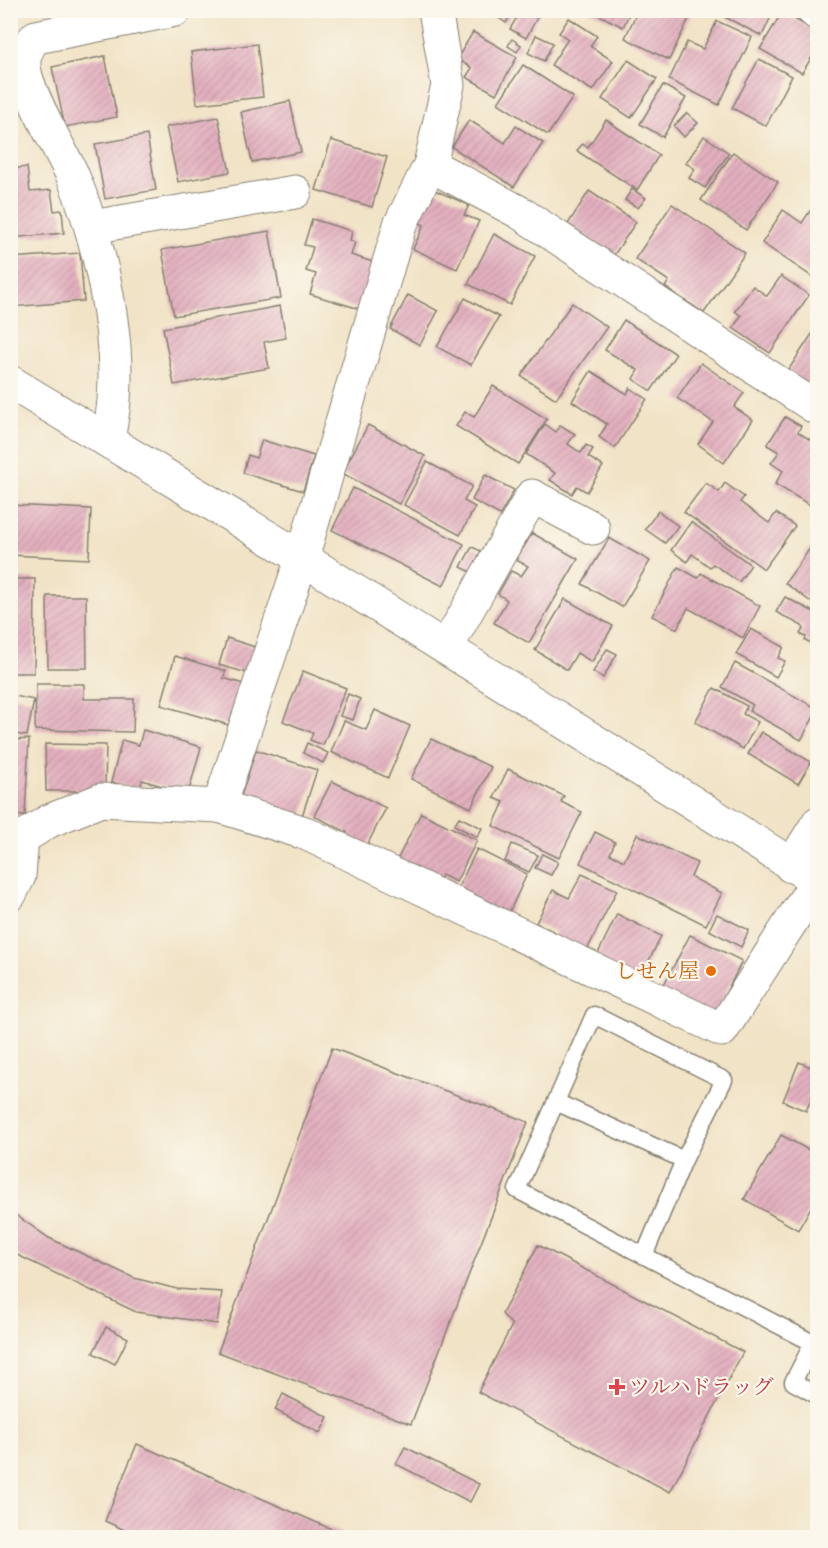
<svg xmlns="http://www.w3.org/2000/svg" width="828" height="1548" viewBox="0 0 828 1548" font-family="'IM FELL Double Pica','Noto Serif JP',serif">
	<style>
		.building { fill: url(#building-hatch) }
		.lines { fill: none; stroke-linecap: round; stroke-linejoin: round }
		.service-casing { stroke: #868071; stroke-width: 19 }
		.minor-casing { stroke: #868071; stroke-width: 35 }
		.tertiary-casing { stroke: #868071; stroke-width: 35 }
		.service { stroke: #fff; stroke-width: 16 }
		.minor { stroke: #fff; stroke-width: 33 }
		.tertiary { stroke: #fff; stroke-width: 33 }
		.food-dot { fill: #e8710a; stroke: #fbf7ec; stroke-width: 2 }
		.health-dot { fill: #e0444e; stroke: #fbf7ec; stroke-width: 2 }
		.labels { text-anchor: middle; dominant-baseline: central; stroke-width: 4.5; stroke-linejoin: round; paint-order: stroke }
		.food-label { font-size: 21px; fill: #c56008; stroke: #fbf7ec; text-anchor: end }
		.health-label { font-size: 21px; fill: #be3a42; stroke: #fbf7ec; text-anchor: start }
	</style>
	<defs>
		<pattern id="building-hatch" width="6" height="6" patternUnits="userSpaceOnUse" patternTransform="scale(1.5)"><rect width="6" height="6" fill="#e3b0bf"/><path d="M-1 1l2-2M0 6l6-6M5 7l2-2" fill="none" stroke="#c297a4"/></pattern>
	</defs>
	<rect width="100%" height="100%" fill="#fbf7ec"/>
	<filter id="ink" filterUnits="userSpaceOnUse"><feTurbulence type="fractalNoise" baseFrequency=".0167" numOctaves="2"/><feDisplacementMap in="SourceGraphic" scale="12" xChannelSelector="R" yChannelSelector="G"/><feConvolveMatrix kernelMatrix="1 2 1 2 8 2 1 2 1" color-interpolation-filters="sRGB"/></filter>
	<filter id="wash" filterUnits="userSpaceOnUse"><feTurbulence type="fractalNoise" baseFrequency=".008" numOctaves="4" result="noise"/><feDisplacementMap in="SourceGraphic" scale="24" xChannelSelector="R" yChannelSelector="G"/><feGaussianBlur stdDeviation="1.35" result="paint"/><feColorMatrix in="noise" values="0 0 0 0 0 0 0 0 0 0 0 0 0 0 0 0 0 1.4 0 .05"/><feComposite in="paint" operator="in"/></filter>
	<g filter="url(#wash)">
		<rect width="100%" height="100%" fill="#f1e3c6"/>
		<g id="blocks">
			<g class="building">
				<polygon points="487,10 514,10 506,23"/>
				<polygon points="521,10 540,12 526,38 510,29"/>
				<polygon points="589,10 631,10 623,27"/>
				<polygon points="638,10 693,10 669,60 625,38"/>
				<polygon points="711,10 774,10 762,36"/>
				<polygon points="782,12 810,28 812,24 818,27 818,47 802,73 760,49"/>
				<polygon points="569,18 597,36 590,46 613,61 593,91 551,65 568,39 559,33"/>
				<polygon points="717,21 752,37 719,105 669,80 687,42 703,49"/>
				<polygon points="473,32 517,57 496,94 466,77 472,68 457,59"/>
				<polygon points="536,35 553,43 544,61 528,53"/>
				<polygon points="512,39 521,45 517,52 508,46"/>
				<polygon points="257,44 263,97 197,104 191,52"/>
				<polygon points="105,56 117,117 65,127 52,67"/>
				<polygon points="759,59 792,76 766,126 732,108"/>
				<polygon points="628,60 657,79 631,118 602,99"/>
				<polygon points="523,65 573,97 548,135 498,103"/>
				<polygon points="663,85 686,98 663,137 640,124"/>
				<polygon points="290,101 301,152 252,162 241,112"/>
				<polygon points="687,113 698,123 684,137 674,126"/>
				<polygon points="218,117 230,172 178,182 166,127"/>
				<polygon points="469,120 505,143 516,126 543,143 514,187 452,147"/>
				<polygon points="606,120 659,155 637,190 577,151 582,144 588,147"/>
				<polygon points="147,135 156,190 105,199 95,144"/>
				<polygon points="704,136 729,153 705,188 689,178 695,169 686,163"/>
				<polygon points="331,140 387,157 372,207 316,190"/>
				<polygon points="733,152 778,182 746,230 701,200"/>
				<polygon points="27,167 30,192 51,190 54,211 62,210 64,233 10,238 10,169"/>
				<polygon points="430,188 469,205 464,215 479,221 457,269 413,249 424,225 415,221"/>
				<polygon points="632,189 646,198 638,208 625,200"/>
				<polygon points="589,191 636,222 614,255 568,224"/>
				<polygon points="818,199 818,273 814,278 762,243 783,210 802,223"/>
				<polygon points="672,204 745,253 704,313 665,287 669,281 635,259"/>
				<polygon points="312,219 352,231 350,241 355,242 351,255 376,263 363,310 310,294 316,274 306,271 313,247 304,245"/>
				<polygon points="269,231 281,298 174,316 162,250"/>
				<polygon points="494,234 535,256 510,305 468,284"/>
				<polygon points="80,253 84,301 10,307 10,258"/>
				<polygon points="781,276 809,295 770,353 733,328 741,316 735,311 753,286 767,296"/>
				<polygon points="408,295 438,311 420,345 390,329"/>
				<polygon points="465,298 499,317 471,365 437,347"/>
				<polygon points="572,303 607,327 556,399 521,376"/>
				<polygon points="280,306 286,338 264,342 269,368 174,385 163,328"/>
				<polygon points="624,320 676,354 651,391 633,379 638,370 605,350"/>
				<polygon points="812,334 818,338 818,393 787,372"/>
				<polygon points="701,363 744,393 734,407 753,420 724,463 698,444 713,422 677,398"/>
				<polygon points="591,371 627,394 630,388 647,399 615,448 599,437 607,424 572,401"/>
				<polygon points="493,386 547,419 518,464 456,426 465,412 474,417"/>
				<polygon points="785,417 801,426 798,432 818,445 818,510 775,484 783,471 771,463 779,452 767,445"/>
				<polygon points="545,424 556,432 560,425 575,434 568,444 581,453 586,445 593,449 588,457 603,466 587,492 577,486 572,494 550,480 555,473 526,454"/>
				<polygon points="368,425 425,456 399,504 342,473"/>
				<polygon points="262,440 314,456 303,491 243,473 248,455 256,458"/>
				<polygon points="427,462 472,486 464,501 475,507 460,535 404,505"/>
				<polygon points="485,475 514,490 500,515 472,500"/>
				<polygon points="706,483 719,492 725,483 744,497 740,502 769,523 776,513 795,526 764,569 684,512"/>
				<polygon points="353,488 464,544 443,586 332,530"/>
				<polygon points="10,505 91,509 89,559 10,555"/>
				<polygon points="658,511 678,526 665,543 645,529"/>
				<polygon points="691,522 751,565 739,582 713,564 710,567 692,554 687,562 671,550"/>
				<polygon points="532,533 578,559 529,643 494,623 507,600 498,594 511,571 521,576 528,566 516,560"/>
				<polygon points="609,538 650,561 622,607 582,584"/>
				<polygon points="472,547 481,551 471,572 461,567"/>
				<polygon points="811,547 818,552 818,607 785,583"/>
				<polygon points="678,567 698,578 701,573 760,606 743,638 688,608 677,629 652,616"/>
				<polygon points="10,579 35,579 34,673 10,673"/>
				<polygon points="47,596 86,596 87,668 48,668"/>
				<polygon points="785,597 818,614 818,647 805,640 806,637 800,634 804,627 776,612"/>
				<polygon points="565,599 613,626 592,662 577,653 567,670 535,650"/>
				<polygon points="751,629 784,647 778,658 785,661 776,677 736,654"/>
				<polygon points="227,638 255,647 247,673 219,665"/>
				<polygon points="607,649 617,654 603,678 593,672"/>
				<polygon points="175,656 226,671 223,678 244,684 232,726 161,705"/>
				<polygon points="735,663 818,709 801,740 749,711 753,705 722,687"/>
				<polygon points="303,671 346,688 323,745 310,740 313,733 283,721"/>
				<polygon points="36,684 84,684 84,699 134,699 133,732 35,730"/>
				<polygon points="714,688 747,706 743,714 758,722 743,749 695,722"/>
				<polygon points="348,694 360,699 353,720 340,716"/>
				<polygon points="10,695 34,700 27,736 10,733"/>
				<polygon points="375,710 410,726 388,778 331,752 344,721 366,730"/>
				<polygon points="143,730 201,747 188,794 142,780 140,790 111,782 122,740 139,745"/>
				<polygon points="761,732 811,762 798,784 748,754"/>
				<polygon points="29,739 25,816 10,815 10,759 13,759 14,740"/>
				<polygon points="431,739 491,767 471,808 411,779"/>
				<polygon points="307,743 328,753 323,763 303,753"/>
				<polygon points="45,744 106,745 105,791 46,791"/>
				<polygon points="256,750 317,770 302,816 241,796"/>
				<polygon points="508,769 564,796 561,802 582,812 559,858 493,826 504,802 494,798"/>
				<polygon points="332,781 386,808 364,851 342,840 347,832 314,816"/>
				<polygon points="421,813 477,840 456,882 442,875 438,885 395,864"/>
				<polygon points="459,817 482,828 477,837 454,825"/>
				<polygon points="595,832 615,842 610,854 624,861 637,834 697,863 691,877 722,893 706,925 580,863"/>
				<polygon points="512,844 538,855 529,872 505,861"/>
				<polygon points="477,849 527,874 506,919 455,894"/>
				<polygon points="542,854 558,862 551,875 535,868"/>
				<polygon points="582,874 617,890 583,958 551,941 555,932 536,923 553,890 569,898"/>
				<polygon points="617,914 661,936 639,981 595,960"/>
				<polygon points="717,914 749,930 741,947 709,930"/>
				<polygon points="690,935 742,961 712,1020 660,992"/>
				<polygon points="332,1048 528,1122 411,1424 218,1352"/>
				<polygon points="799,1062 818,1070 818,1083 806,1111 783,1101"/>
				<polygon points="781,1135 818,1155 818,1195 798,1230 744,1199"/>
				<polygon points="10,1211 49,1238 134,1278 177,1289 222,1292 217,1324 136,1312 11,1252"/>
				<polygon points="538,1245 743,1352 670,1492 478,1392 512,1325 502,1314"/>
				<polygon points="106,1327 128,1338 115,1364 93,1353"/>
				<polygon points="283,1394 328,1417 320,1433 275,1410"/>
				<polygon points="137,1444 352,1538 142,1538 105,1521"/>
				<polygon points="405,1447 479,1484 470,1502 396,1464"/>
			</g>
		</g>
	</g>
	<g filter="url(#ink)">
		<use href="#blocks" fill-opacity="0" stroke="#868071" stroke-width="1.5"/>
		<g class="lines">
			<g class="service-casing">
				<g id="service">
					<polyline points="556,1102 684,1160"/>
					<polyline points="644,1256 684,1160 724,1080 594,1015 517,1190 813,1343 793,1382 818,1396"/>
				</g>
			</g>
			<g class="minor-casing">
				<g id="minor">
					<polyline points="435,10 448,85 430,165 519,212 818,409"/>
					<polyline points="813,10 818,14"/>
					<polyline points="92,227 295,192"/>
					<path d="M 108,441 C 110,427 113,414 114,400 C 120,332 98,236 72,174 C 60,148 22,86 24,61 C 25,51 30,43 36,37 L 175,10"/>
					<polyline points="446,648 532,496 593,528"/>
					<polyline points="219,806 302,558 400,225 430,165"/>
					<polyline points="10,835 22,838 49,821 101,800 219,806 305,833 722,1030 817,881"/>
					<polyline points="791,866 818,823"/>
					<polyline points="10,894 19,876 22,838"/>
				</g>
			</g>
			<g class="tertiary-casing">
				<polyline id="tertiary" points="10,382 302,558 818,881"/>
			</g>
			<use href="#service" class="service"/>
			<use href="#minor" class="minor"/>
			<use href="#tertiary" class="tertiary"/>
		</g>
	</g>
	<circle class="food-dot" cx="711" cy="971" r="6"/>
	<path class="health-dot" d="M614 1378h6v6h6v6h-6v6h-6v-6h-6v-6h6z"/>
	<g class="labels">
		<g class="food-label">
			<text x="699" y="971">しせん屋</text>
		</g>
		<g class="health-label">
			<text x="629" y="1387">ツルハドラッグ</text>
		</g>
	</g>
	<rect width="828" height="1548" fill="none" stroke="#fbf7ec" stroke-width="36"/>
</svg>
